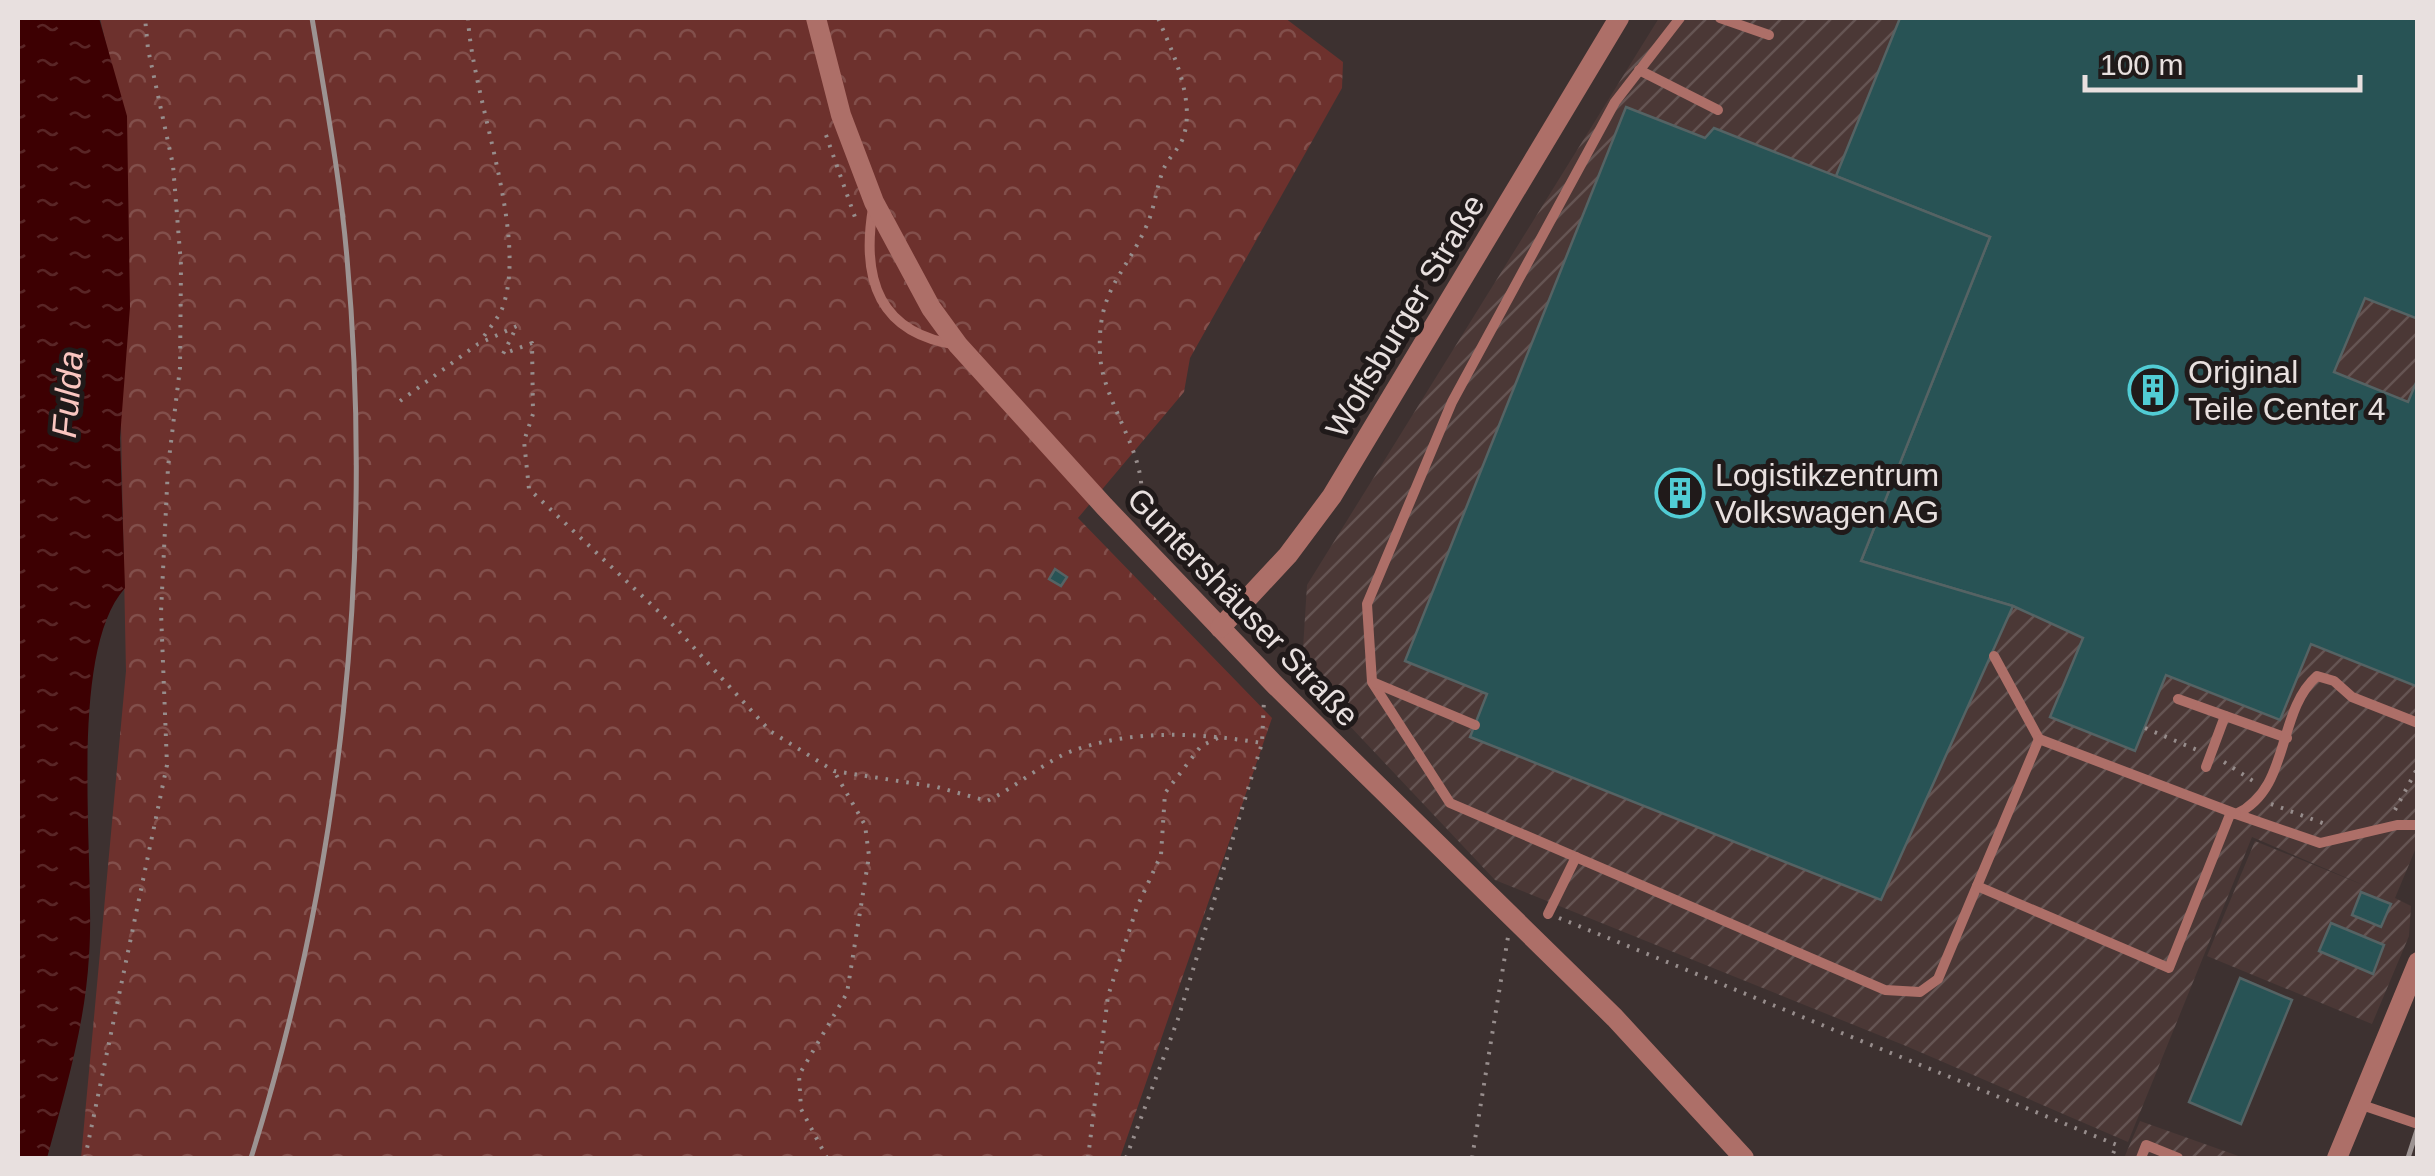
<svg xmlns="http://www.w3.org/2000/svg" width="2435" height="1176" viewBox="0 0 2435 1176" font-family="Arial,sans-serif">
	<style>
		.industrial { fill: url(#industrial-furrows) }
		.forest { fill: url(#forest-crowns) }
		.water { fill: url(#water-ripples) }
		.building { fill: #285355; stroke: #556364; stroke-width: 2.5 }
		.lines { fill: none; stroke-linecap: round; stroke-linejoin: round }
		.path { stroke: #978d8c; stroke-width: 4; stroke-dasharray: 2.5 8; stroke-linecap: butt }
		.service { stroke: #ad6f68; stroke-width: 10 }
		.minor { stroke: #ad6f68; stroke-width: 20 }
		.tertiary { stroke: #ad6f68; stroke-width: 20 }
		.rail { stroke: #9c9392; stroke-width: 5 }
		.labels { text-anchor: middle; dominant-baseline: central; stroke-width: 10; stroke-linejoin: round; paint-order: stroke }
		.street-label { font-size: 32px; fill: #e8e0df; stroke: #201a1a }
		.poi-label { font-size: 32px; fill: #e8e0df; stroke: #201a1a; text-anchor: start }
		.water-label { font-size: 35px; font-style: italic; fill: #fac6c0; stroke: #201a1a }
	</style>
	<defs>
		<pattern id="industrial-furrows" width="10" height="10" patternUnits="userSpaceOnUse" patternTransform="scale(2.5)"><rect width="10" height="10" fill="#4b3836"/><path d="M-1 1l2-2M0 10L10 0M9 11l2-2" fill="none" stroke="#655453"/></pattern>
		<pattern id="forest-crowns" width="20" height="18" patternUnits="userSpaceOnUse" patternTransform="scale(2.5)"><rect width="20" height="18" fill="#6d312d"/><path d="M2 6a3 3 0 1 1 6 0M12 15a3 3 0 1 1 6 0" fill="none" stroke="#824f4b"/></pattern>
		<pattern id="water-ripples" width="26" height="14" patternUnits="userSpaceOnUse" patternTransform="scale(2.5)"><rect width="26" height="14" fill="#3d0002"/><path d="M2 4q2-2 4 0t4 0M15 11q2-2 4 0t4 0" fill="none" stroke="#592526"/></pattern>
	</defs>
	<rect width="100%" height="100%" fill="#3d3130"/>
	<g class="industrial">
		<polygon points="1659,18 2417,18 2418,843 2395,898 2411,906 2409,936 2372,1024 2207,956 2255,841 2368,887 2252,837 2128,1142 1906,1046 1495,880 1347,723 1303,649 1307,585"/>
		<polygon points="2140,1121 2244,1158 2124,1158"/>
	</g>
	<polygon class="forest" points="100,18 1285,18 1343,62 1342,88 1190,358 1184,392 1078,518 1272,718 1120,1158 81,1158 126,671 114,79"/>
	<path class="water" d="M 18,18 L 99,18 L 127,116 L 130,307 L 120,438 L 125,588 C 66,654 96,865 89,956 C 85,1026 65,1092 47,1158 L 18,1158 Z"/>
	<g class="building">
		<polygon points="1900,18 2418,18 2418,319 2365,298 2334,372 2408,402 2418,378 2418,687 2311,644 2280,720 2166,675 2135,751 2050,717 2083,638 2013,606 1861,561 1990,237 1836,176"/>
		<polygon points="1626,107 1705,138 1714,128 1990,237 1861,561 2013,606 1881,900 1470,737 1487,694 1405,661"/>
		<polygon points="1055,569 1067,577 1061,586 1049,579"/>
		<polygon points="2361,892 2391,904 2381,927 2352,915"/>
		<polygon points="2331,923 2384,945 2373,974 2319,951"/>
		<polygon points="2240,978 2292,1000 2241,1124 2189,1102"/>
	</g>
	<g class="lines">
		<g class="path">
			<path d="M 468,18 C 472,99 530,236 502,309 C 497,320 487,331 480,342"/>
			<polyline points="826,135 856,220"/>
			<path d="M 400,401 L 478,344 L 517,326 L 503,354 L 532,343 L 533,414 L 524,441 L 529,489 L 675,627 L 770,731 L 834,771 L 937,787 L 987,801 C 1015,788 1049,758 1075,750 C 1135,729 1200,733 1262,743"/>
			<path d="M 1136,514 C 1159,468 1102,406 1100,354 C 1097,290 1123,278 1146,227 C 1155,208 1156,187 1164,168 C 1169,157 1181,147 1184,135 C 1195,98 1172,51 1158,18"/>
			<polyline points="2145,728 2197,750"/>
			<polyline points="2224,762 2253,781"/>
			<polyline points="2271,804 2328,825"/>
			<polyline points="2395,810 2418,767"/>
			<polyline points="1559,918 2117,1145 2111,1158"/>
			<polyline points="85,1158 167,765 161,612 168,467 180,368 181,265 173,165 148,49 145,18"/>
			<polyline points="827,1158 801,1109 799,1075 847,993 869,856 865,825 834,771"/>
			<polyline points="1088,1158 1108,996 1137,907 1161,855 1165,793 1201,746 1222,736"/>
			<polyline points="1126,1158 1178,1019 1262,743 1264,700"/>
			<polyline points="1472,1158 1508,937"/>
		</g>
		<g class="service">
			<polyline points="1680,18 1615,102 1452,402 1367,604 1372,682 1450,803 1885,990 1920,992 1938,979 1977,886"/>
			<polyline points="1720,18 1769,35"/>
			<polyline points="1639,70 1718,110"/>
			<path d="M 873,208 C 861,280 879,334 958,345"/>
			<polyline points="1994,656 2039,739"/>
			<polyline points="1375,683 1475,725"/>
			<polyline points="2178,699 2287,738"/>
			<path d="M 2418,723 L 2352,697 L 2334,681 L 2317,676 C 2276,712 2291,789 2236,814 L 2320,843 L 2397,825 L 2418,825"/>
			<polyline points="2206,767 2225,716"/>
			<polyline points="2231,812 2169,968 1977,886 2039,739 2231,812 2236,814"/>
			<polyline points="1548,914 1576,857"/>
			<polyline points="2359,1104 2418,1124"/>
			<polyline points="2141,1158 2146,1145 2178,1158"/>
		</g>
		<polyline class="minor" points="2337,1158 2418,962"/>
		<g class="tertiary">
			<polyline points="816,18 841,115 874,202 931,308 958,345 1104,506 1276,686 1615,1018 1744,1158"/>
			<polyline points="1220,628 1288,555 1332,496 1619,18"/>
		</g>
		<g class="rail">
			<path d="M 251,1158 C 342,868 374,561 347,258 C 340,177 325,97 312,18"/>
			<polyline points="2408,1158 2418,1127"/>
		</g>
	</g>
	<defs>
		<g id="building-ring" transform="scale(2.5)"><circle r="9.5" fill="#201a1a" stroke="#51ccd4" stroke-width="1.5"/><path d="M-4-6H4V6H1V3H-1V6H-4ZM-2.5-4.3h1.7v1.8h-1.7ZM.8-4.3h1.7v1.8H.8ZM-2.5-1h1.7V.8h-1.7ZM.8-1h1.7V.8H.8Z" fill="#51ccd4"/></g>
	</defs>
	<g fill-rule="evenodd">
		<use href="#building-ring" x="2153" y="390"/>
		<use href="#building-ring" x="1680" y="493"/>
	</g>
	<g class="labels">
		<g class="street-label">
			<text transform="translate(1405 316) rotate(-59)">Wolfsburger Straße</text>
			<text transform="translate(1243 607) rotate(46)">Guntershäuser Straße</text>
		</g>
		<g class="poi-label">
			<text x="2188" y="372">Original<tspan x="2188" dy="37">Teile Center 4</tspan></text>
			<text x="1715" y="475">Logistikzentrum<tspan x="1715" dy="37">Volkswagen AG</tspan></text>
		</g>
		<g class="water-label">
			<text transform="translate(67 394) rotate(-85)">Fulda</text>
		</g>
	</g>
	<rect width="2435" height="1176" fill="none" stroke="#e8e0df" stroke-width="40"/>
	<path d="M2085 75v15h275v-15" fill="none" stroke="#e8e0df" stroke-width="5"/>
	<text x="2100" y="75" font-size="30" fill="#e8e0df" stroke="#201a1a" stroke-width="8" paint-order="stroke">100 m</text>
</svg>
